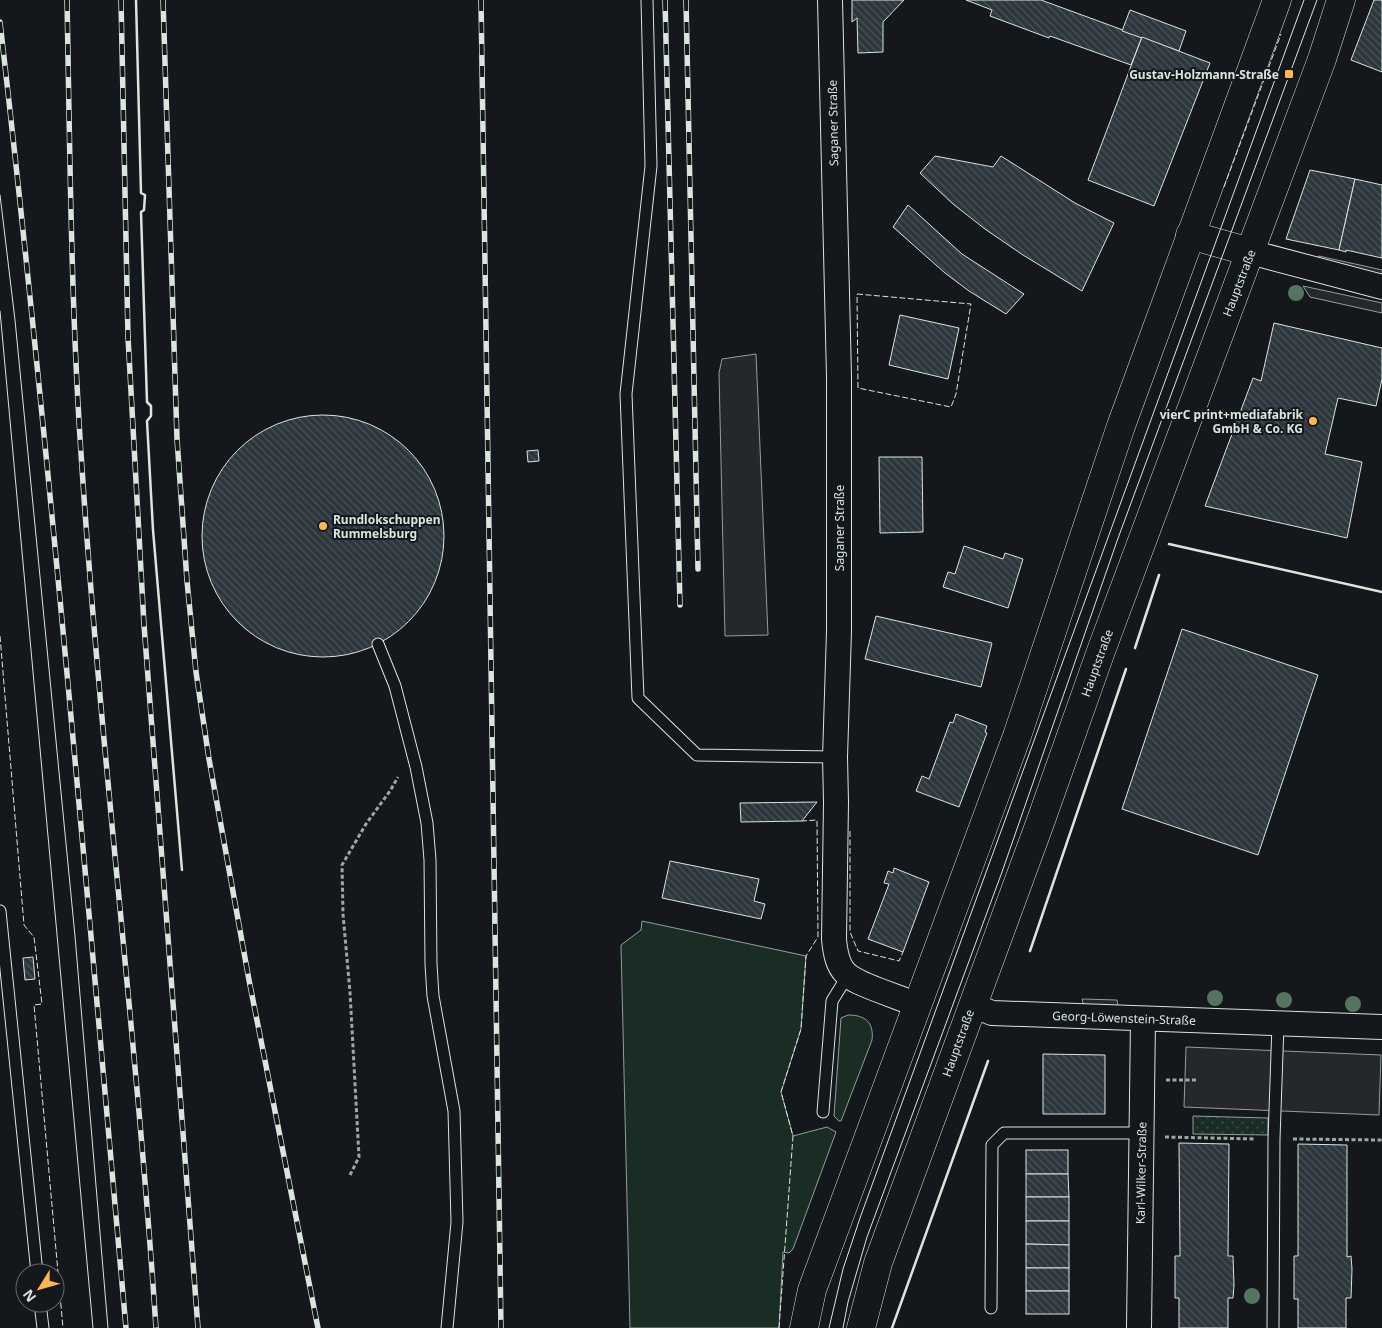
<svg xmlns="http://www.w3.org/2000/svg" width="1382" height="1328" viewBox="0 0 1382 1328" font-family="'Noto Sans',sans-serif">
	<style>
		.grass { fill: #1a2d24; stroke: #939e99 }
		.park { fill: url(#park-dots); stroke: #939e99 }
		.parking { fill: #24282b; stroke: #939e99 }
		.building { fill: url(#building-back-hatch); stroke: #d8e6dc }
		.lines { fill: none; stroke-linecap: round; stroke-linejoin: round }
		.service-casing { stroke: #d8e6dc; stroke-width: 13 }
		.minor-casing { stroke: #d8e6dc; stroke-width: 26 }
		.secondary-casing { stroke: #d8e6dc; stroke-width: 29 }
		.path { stroke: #9da8a2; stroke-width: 3; stroke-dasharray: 4 2.5; stroke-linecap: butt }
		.service { stroke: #14181c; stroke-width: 11 }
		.minor { stroke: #14181c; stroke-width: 24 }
		.secondary { stroke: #14181c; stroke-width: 28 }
		.tram { stroke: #d8e6dc; stroke-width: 1 }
		.rail-casing { stroke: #d8e6dc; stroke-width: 5.5 }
		.rail { stroke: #14181c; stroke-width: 4; stroke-dasharray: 11; stroke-linecap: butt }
		.fence { stroke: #d8e6dc; stroke-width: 1; stroke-dasharray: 6 2.5; stroke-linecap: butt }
		.wall { stroke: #d8e6dc; stroke-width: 2.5 }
		.tree { fill: #55745f }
		.poi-dot { fill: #ffb74d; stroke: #14181c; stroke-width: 2 }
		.labels { text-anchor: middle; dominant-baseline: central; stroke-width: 4; stroke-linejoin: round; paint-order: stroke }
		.poi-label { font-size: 12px; font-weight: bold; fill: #d8e6dc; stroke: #14181c; text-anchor: end }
		.street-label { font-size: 12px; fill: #d8e6dc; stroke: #14181c }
	</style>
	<defs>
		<pattern id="park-dots" width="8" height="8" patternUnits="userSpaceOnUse" patternTransform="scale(1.25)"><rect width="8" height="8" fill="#1a2d24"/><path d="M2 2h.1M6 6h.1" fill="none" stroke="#3b4b43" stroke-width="1.8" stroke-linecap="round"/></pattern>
		<pattern id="building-back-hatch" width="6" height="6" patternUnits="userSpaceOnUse" patternTransform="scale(1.25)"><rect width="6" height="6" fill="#2c363c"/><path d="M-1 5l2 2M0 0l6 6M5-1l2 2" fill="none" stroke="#4a5358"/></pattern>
	</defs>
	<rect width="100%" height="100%" fill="#14181c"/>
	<g class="grass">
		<polygon points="642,921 806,956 801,1029 781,1092 793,1136 827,1127 836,1132 793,1249 789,1253 783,1252 779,1328 630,1328 621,945 641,930"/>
		<path d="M 848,1015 C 866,1015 874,1023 872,1040 L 841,1121 L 839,1121 L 834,1116 L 841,1018 Z"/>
	</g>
	<polygon class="park" points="1193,1116 1268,1118 1268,1135 1193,1134"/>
	<g class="parking">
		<polygon points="1319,256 1382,270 1382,279 1309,263"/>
		<polygon points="1303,286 1382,303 1382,313 1310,297"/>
		<polygon points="756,354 768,635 725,636 719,373 722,359"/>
		<polygon points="1082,999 1117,1000 1118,1006 1084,1007"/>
		<polygon points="1186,1047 1381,1055 1379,1115 1184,1107"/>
	</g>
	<g class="building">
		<polygon points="852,0 904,0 883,22 883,52 858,53 857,18 852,22"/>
		<polygon points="966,0 1041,0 1142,37 1131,65 1050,36 1049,38 990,16 992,10"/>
		<polygon points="1374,0 1382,0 1382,72 1351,60"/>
		<polygon points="1130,10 1186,31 1179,51 1122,31"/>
		<polygon points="1142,37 1210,63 1154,206 1088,180"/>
		<polygon points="935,156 993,167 1001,156 1075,203 1114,223 1082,291 1023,255 985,229 953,204 920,173"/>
		<polygon points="1310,170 1355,179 1339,250 1286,239"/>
		<polygon points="1355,179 1382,185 1382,258 1346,250 1346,252 1339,250"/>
		<polygon points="908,205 962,254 1024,294 1006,314 969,291 945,273 893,227"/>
		<polygon points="900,315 959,328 948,379 889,365"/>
		<polygon points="1274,323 1382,348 1382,379 1376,406 1338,398 1325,454 1362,462 1347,538 1205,506 1253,378 1261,381"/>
		<circle cx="323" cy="536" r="121"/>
		<polygon points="538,450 539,461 528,462 527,451"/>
		<polygon points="879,457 922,457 923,532 880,533"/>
		<polygon points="964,546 1003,559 1005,553 1023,559 1008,608 943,587 948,572 955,574"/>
		<polygon points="876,616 992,643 981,687 865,659"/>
		<polygon points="1182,629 1318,675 1258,855 1122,809"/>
		<polygon points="956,714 987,726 985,732 987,733 959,807 916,791 922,776 929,779 950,722 953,723"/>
		<polygon points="817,802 802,821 741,822 740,803"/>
		<polygon points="670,861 759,879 754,901 765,904 761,919 662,898"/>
		<polygon points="894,868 929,882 903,952 868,939 889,884 884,883 888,871 893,873"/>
		<polygon points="33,957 35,979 25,980 23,958"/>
		<polygon points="1043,1054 1105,1055 1105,1114 1043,1114"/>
		<polygon points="1179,1143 1229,1144 1228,1256 1233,1256 1234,1285 1233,1298 1228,1298 1228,1328 1179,1328 1179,1298 1175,1298 1175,1256 1180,1256"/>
		<polygon points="1298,1144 1347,1145 1347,1257 1351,1256 1352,1269 1351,1298 1346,1298 1346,1328 1298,1328 1298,1299 1294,1299 1294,1256 1298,1256"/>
		<rect x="1026" y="1150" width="42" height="24"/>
		<polygon points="1026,1174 1068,1174 1069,1197 1026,1197"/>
		<rect x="1026" y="1197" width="43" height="24"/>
		<polygon points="1026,1221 1069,1221 1069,1245 1026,1244"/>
		<polygon points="1026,1244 1069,1245 1069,1268 1026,1268"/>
		<rect x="1026" y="1268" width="43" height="23"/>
		<rect x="1026" y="1291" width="43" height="23"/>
	</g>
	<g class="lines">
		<g class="service-casing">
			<g id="service">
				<polyline points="647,0 651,166 626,394 638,698 697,755 835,757"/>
				<polyline points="378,644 395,686 416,767 427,823 430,860 431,964 433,996 454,1111 457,1222 447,1328"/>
				<polyline points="0,911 37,1273"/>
				<polyline points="823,1112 832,1001 848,975"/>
				<polyline points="40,1303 43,1328"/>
				<polyline points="991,1308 992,1145 1004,1133 1142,1133"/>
				<polyline points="1273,1328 1274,1139 1278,1024"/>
			</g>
		</g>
		<g class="minor-casing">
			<g id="minor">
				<path d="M 830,0 L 839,377 L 839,631 L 835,757 L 836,802 L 834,939 C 837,974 847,978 878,990 C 891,995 905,1000 918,1005"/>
				<polyline points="1250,252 1382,287"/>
				<polyline points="972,1005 992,1013 1382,1027"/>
				<polyline points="1139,1328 1143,1019"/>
			</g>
		</g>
		<g class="secondary-casing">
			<g id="secondary">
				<polyline points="1190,235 1250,252"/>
				<polyline points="804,1328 812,1290 1017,736 1121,426 1277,0"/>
				<polyline points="861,1328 878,1263 1040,823 1101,651 1322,59 1341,0"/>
			</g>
		</g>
		<g class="path">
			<polyline points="1166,1080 1198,1080"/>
			<polyline points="1165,1137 1256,1139"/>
			<polyline points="1293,1139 1382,1140"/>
			<polyline points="350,1175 359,1157 350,992 343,914 342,865 366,824 390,791 398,777"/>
		</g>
		<use href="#service" class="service"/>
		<use href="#minor" class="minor"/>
		<use href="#secondary" class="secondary"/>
		<g class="tram">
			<polyline points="0,195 15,320 75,936 108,1328"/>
			<polyline points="0,311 93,1328"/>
			<polyline points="829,1328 843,1269 860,1218 1304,0"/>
			<polyline points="843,1328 848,1302 867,1237 1002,872 1117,541 1317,0"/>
		</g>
		<g class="rail-casing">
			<g id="rail">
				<path d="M 67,0 C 70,156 71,312 82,468 C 101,755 137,1041 156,1328"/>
				<polyline points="121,0 128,337 144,625 198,1328"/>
				<polyline points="163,0 177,439 187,581 196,672 209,759 249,980 318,1328"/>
				<polyline points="481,0 501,1328"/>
				<polyline points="665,0 680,605"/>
				<polyline points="686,0 698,569"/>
				<path d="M 0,22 C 50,457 87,892 126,1328"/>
			</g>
		</g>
		<use href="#rail" class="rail"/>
		<g class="fence">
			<polyline points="1224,187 1281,34"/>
			<polygon points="857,294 971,304 956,394 951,407 858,388"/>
			<polyline points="0,636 24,925 34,937 42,1004 34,1005 63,1328"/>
			<polyline points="850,831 850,932 858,951 899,961 903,952"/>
			<polyline points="779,1328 793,1136 781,1092 801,1029 806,956 818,937 817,820 802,821"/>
		</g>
		<g class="wall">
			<polyline points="136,0 141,193 145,195 144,210 141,212 147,402 151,406 151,416 147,421 153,530 182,870"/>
			<polyline points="1169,544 1382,592"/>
			<polyline points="1135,648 1159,575"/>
			<polyline points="1030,951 1126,669"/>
			<polyline points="892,1328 988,1061"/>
		</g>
	</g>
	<g class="tree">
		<circle cx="1296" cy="293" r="8"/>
		<circle cx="1215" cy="998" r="8"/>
		<circle cx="1284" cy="1000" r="8"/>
		<circle cx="1353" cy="1004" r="8"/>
		<circle cx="1252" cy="1296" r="8"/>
	</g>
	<g class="poi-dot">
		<rect x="1284" y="69" width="10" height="10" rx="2.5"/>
		<circle cx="1313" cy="421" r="5"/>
		<circle cx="323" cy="526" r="5"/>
	</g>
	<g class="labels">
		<g class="poi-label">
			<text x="1279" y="74">Gustav-Holzmann-Straße</text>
			<text x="1303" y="414">vierC print+mediafabrik<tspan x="1303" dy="14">GmbH &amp; Co. KG</tspan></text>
			<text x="333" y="519" text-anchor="start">Rundlokschuppen<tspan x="333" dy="14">Rummelsburg</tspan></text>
		</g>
		<g class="street-label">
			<text transform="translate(833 123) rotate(-91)">Saganer Straße</text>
			<text transform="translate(1239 283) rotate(-69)">Hauptstraße</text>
			<text transform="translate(839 528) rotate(-90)">Saganer Straße</text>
			<text transform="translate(1097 663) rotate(-70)">Hauptstraße</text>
			<text transform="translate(1124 1018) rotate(2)">Georg-Löwenstein-Straße</text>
			<text transform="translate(958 1043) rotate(-70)">Hauptstraße</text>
			<text transform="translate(1141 1173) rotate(-89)">Karl-Wilker-Straße</text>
		</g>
	</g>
	<g transform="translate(40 1288) rotate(233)"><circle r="24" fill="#14181c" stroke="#626a69"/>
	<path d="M0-4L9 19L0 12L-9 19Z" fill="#ffb74d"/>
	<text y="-8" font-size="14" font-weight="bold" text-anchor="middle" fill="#d8e6dc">N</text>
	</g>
</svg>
